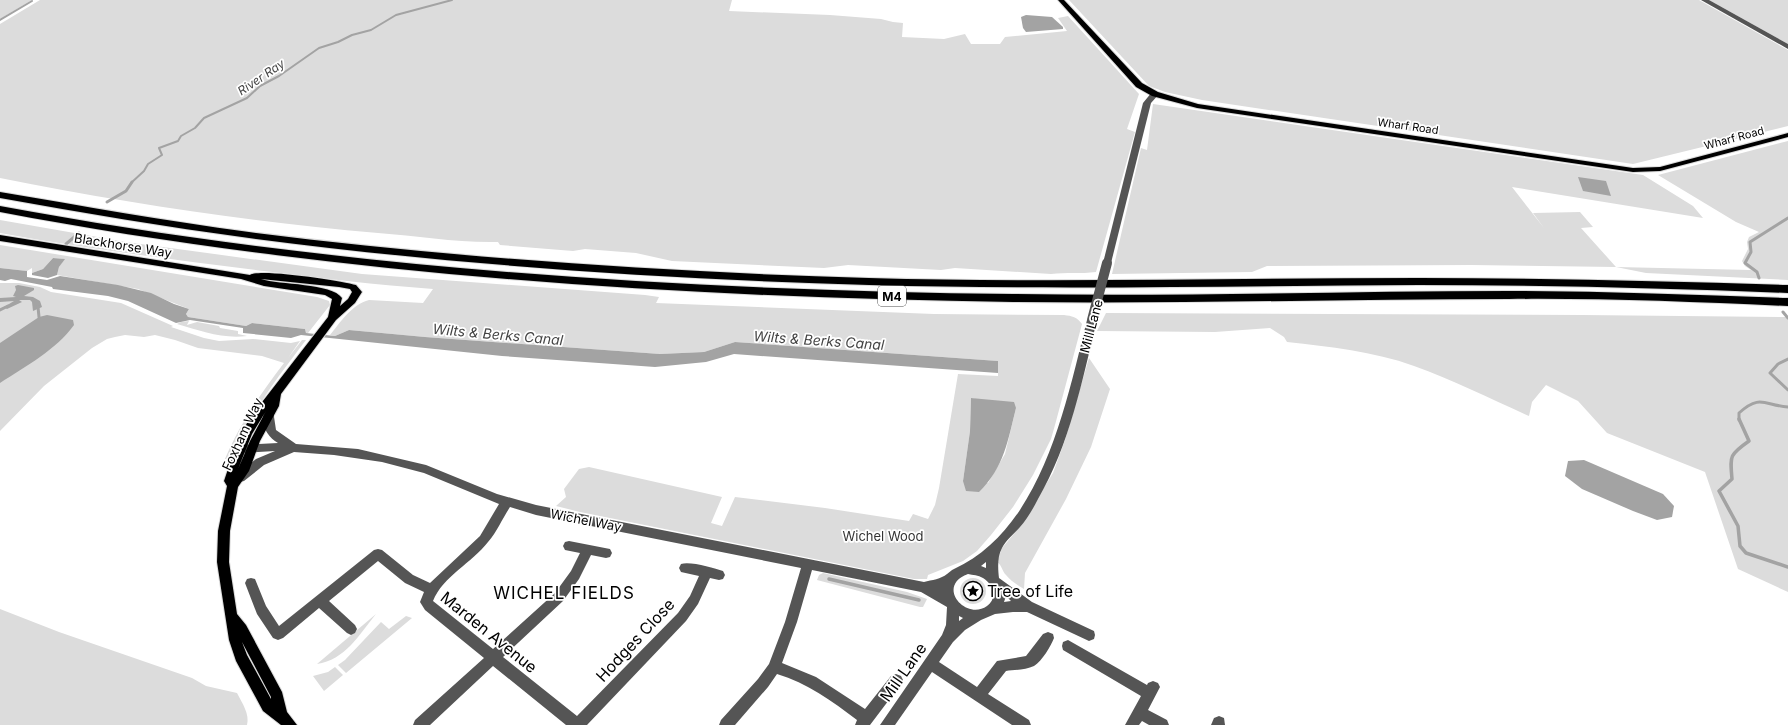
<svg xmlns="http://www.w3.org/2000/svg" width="1788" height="725" viewBox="0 0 1788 725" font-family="Inter,sans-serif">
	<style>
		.green { fill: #dcdcdc; fill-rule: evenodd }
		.water { fill: #a3a3a3 }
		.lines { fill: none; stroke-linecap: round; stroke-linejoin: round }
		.stream-far2 { stroke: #a3a3a3; stroke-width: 2 }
		.stream-far1 { stroke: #a3a3a3; stroke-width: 3 }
		.stream { stroke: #a3a3a3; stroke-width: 3.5 }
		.major-casing { stroke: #dbdbdb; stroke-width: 2 }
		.highway-casing { stroke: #dbdbdb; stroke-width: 2 }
		.minor { fill: #555; fill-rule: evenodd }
		.major { fill: #000; fill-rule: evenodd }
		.highway { fill: #000; fill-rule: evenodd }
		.minor-bridge { stroke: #555; stroke-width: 10 }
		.labels { text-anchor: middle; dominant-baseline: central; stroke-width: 3.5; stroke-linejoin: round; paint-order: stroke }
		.far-street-label { font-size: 11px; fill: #000; stroke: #fff }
		.far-water-label { font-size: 12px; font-style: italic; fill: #444; stroke: #fff }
		.shield { fill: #fff; stroke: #4c4c4c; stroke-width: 1 }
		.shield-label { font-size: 12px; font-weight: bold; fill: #000 }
		.street-label { font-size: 13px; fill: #000; stroke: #fff }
		.park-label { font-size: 13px; fill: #333; stroke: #fff }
		.water-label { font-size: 14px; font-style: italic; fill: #444; stroke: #fff }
		.near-poi-label { font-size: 16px; fill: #000; stroke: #fff; text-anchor: start }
		.near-street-label { font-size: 16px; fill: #000; stroke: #fff }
		.near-neighbourhood-label { font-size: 17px; letter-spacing: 1px; fill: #000; stroke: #fff }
	</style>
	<rect width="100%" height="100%" fill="#fff"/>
	<g class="green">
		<polygon points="0,0 32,0 0,19"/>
		<path d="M 40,0 L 732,0 L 729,11 L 830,15 L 881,19 L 893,22 L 903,23 L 902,37 L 944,39 L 965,34 L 971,44 L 1000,44 L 1005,37 L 1067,31 L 1058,18 L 1068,16 L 1139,94 L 1127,129 L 1135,132 L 1096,272 C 1081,274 1066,272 1051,274 L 955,268 L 941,270 L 848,265 L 824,268 L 672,261 L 636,253 L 585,249 L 573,251 L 500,245 L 498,242 C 458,243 418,236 378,233 C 251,222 125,203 0,178 L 0,24 Z"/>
		<polygon points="1069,0 1699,0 1788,50 1788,126 1633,164 1202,100 1165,92 1149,86"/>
		<polygon points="1709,0 1788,0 1788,44"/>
		<polygon points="1153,104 1643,175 1693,206 1703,218 1512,187 1544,228 1533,213 1580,212 1593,227 1581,228 1616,267 1751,270 1745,266 1742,261 1748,249 1747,242 1749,237 1759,232 1736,222 1658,175 1788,141 1788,280 1646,273 1616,267 1471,265 1267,266 1252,272 1112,274 1141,148 1147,150"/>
		<path d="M 0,220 L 126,242 L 362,274 L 645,295 L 659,297 L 656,303 L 934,314 L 1064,315 C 1072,316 1077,317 1082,324 L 1055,425 L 1051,439 L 1033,475 L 1013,507 L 991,535 L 977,551 L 963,561 L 928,575 L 927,579 L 914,579 L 580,512 L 556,506 L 566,497 L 564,489 L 579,469 L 589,467 L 722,497 L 711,523 L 722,526 L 735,497 L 825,508 L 909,521 L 913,514 L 928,519 L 935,505 L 939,488 L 958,374 L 998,376 L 998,361 L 735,342 L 704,352 L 660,354 L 425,337 L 349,330 L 335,336 L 330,335 C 340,323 352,304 369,300 L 423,303 L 433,289 C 377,285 321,278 264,271 C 176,260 88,249 0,233 ZM 971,398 L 1016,408 L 1005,454 L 988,483 L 963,481 L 970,431 Z"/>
		<polygon points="0,245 317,297 329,301 330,305 308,333 306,333 305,329 252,323 246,326 188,317 186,314 189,309 138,289 57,275 59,267 64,259 53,258 43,269 32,273 32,268 27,271 0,268"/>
		<path d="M 0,283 L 19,283 L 40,287 L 51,292 L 121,303 L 173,326 L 171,327 L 204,338 L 219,341 L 253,339 L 291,343 L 300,341 L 288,358 L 302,340 L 306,340 C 277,378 249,415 231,459 L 225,459 C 239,425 261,393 284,363 L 262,356 L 198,348 L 175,340 L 155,335 L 144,337 L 125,335 L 115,337 L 107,339 L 92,348 L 44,386 L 0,431 Z"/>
		<path d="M 1106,313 L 1582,315 L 1788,317 L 1788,592 L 1738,569 L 1705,472 L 1607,433 L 1578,401 L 1546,385 L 1532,402 L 1529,416 C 1491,399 1453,380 1414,366 C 1373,351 1330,347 1287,342 L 1284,337 L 1270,328 L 1215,332 L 1097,331 Z"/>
		<path d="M 189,321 L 187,325 L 197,322 L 219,326 L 220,328 L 238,331 L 238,334 L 247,336 C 222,339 201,331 177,324 L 181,322 Z"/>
		<path d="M 1089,358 L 1110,389 L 1091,447 L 1066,499 L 1025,573 L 1024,589 C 1017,585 1011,581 1006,575 C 1002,571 1002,565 997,562 L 1002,548 L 1018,529 L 1053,473 L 1065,440 Z"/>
		<polygon points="823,573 907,592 927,599 923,607 920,607 817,580 819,575"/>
		<circle cx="973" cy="591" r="13"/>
		<path d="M 0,609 L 59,632 L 192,678 L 206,686 L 237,693 C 242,703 250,714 247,725 L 0,725 Z"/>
		<path d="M 376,614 C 359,635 345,660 317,664 Z"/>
		<polygon points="406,616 412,618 346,673 338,665 345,660 381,622 389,629"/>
		<polygon points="335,667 343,675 324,691 313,676 328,672"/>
	</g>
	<g class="water">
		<polygon points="1026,15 1052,17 1063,27 1063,29 1026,32 1023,28 1021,17"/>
		<polygon points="1578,177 1606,181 1611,196 1583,191"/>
		<polygon points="53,258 65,259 59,267 57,275 48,278 32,275 32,273 43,269"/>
		<polygon points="0,268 27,271 27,277 47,280 60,276 118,285 151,293 174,304 189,309 186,314 188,317 246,326 252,323 305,329 306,333 335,336 349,330 425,337 660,354 704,352 735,342 998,361 998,373 734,354 706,362 655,367 502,356 301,335 291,338 243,333 243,328 190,320 176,323 128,301 108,296 53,289 52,287 11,279 5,281 0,280"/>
		<polygon points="18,285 34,288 34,290 24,296 33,297 40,301 42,307 33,311 32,302 30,300 19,300 22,302 7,309 4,307 14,301 0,302 0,298 16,297 13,296 16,290 15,286"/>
		<path d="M 47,315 L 73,320 L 74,325 C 56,350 26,366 0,383 L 0,343 L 39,317 Z"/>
		<path d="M 971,398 L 1014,402 L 1016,408 C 1008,440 1004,468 979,492 L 966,491 L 963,481 L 970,431 Z"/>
		<polygon points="1584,460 1663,494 1674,506 1672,517 1657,520 1633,511 1582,489 1565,476 1568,461"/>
	</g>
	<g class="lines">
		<g class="stream-far2">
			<polyline points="0,20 32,1"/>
			<polyline points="131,183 144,171 148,164 162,155 159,148 178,141 181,136 195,128 204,118 247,98 260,86 279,76 319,48 338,42 352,35 371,30 396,15 452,0"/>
		</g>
		<g class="stream-far1">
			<polyline points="107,202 126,191 132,182"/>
			<polyline points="66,244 79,233"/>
			<polyline points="1759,278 1757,272 1745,263 1751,252 1750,242 1788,218"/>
			<polyline points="38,307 39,317"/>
			<polyline points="0,310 8,306"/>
			<polyline points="1783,312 1788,318"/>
			<polyline points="1788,359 1778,364 1770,373 1788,390"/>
			<path d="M 1739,420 L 1739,413 C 1760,394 1764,405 1788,407"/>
		</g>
		<g class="stream">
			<path d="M 1739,419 L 1749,441 C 1729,455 1730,456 1732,479 L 1719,491 L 1738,526 L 1740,546 L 1746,553 L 1788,567"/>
			<polyline points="829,579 919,600"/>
		</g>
		<g class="major-casing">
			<g id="major">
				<polygon points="1058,0 1064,0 1142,83 1158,92 1198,104 1633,168 1660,167 1788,133 1788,137 1660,171 1633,172 1197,108 1152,96 1136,87"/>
				<path d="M 0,235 L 250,275 C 259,268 342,281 356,285 L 362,292 L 355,303 L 336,320 L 281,394 L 279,406 L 260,441 L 249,471 L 238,487 L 230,531 L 229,562 L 237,614 L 246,625 L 282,692 L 287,712 L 297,725 L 281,725 L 263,711 L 236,661 L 229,640 L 217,562 L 218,531 L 227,486 L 224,481 L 236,445 L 249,419 L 328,317 L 332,299 L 325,295 L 264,286 L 241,279 L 0,241 ZM 261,279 L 339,287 L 350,289 L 352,292 L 348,299 L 340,306 L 342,298 C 332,283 279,285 261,279 ZM 266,411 L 250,441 L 238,469 L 252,434 ZM 242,642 L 271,697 L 271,699 L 247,655 Z"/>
			</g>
		</g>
		<g class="highway-casing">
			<g id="highway">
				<path d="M 0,192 C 83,206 166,221 249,232 C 455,258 662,272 869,278 C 1052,283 1235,278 1419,278 C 1542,278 1665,281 1788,285 L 1788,293 C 1665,288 1542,285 1419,285 C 1235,286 1052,290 869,285 C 662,279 455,265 249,238 C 166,227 83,213 0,198 Z"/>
				<path d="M 0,206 C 333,268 675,290 1013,294 C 1178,297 1344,291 1509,291 C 1602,291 1695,295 1788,298 L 1788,306 C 1695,302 1602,298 1509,299 C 1344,299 1178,304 1013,302 C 674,297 333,275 0,212 Z"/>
			</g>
		</g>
		<g class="minor">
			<polygon points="1701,0 1709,0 1788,44 1788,49"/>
			<polygon points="1152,92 1159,94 1151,103 1111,263 1110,265 1104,265 1103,263 1143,103"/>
			<path d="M 1092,317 L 1097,320 C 1082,381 1070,444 1038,499 C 1033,509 1027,519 1020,527 C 1014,534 1006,540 1002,548 C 997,557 998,569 999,578 L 1032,602 L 1094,631 L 1095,635 L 1094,639 L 1089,641 L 1027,612 L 1013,612 L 995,614 L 981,620 L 965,630 L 953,642 L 939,662 L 977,687 L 997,661 L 1026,656 L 1043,634 L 1048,632 L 1053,634 L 1054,638 C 1051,646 1042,661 1034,666 C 1026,670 1014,670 1006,671 L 988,694 L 1029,720 L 1031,725 L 1012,725 L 932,672 L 895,725 L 880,725 L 942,635 L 946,625 L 947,607 L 921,592 L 812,570 L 797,622 L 782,663 L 816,677 L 865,709 L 891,676 L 896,674 L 901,676 L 903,680 L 901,684 L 870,725 L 855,725 L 857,720 C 832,701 807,683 777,674 L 768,687 L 735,725 L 719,725 L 721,720 L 758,679 L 769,664 L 785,622 L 801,568 L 536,515 L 510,507 C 502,519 497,532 488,542 C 472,563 443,576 433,601 L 493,649 L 555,593 L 571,571 L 580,553 L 565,550 L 563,546 L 565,542 L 569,541 L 610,549 L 612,553 L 610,557 L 606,558 L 591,555 L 579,579 L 563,601 L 503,657 L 577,716 L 678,613 L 690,596 L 699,576 L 681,572 L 679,568 L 681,564 C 690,561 714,568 723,571 L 725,575 L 723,579 L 719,580 L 710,578 L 698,604 L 686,621 L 587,725 L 566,725 L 493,666 L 430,725 L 413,725 L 415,720 L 484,658 L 425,610 L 420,602 L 424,592 L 405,583 L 378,561 L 329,601 L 355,625 L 357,629 L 355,633 L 351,635 L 347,633 L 319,608 L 283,638 L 278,640 L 273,638 L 257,614 L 245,583 L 247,579 L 251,578 L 255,579 L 266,606 L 279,626 L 374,550 L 378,549 L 382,550 L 413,575 L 430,583 L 480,536 L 499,504 L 424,473 L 382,462 L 334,455 L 294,452 L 264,465 L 244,481 L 240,482 L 236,481 L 234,478 L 236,475 L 256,459 L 275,451 L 240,453 L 236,452 L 235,449 L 236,446 L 240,445 L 278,443 C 267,437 259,423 265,410 L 273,410 L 276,430 L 296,444 L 358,449 L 426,465 L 497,494 L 536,505 L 924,582 C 932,580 941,579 947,574 C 950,572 951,570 954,569 C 1042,529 1066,404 1087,320 ZM 986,562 L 986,568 L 981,566 ZM 968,574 C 973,575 978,575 983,578 C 993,584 998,598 987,606 C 966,621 935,586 968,574 ZM 1006,596 L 1011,601 L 1004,602 ZM 959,616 L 963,618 L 959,621 Z"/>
			<polygon points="1068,640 1147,685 1148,683 1153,681 1158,683 1160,687 1148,710 1167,720 1169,725 1149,725 1142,721 1139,725 1125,725 1141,696 1063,650 1062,646 1063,642"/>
			<polygon points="1219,716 1224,718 1225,725 1211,725 1214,718"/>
		</g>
		<use href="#major" class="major"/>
		<use href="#highway" class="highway"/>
		<polyline class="minor-bridge" points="1092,320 1107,263"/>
	</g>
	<defs>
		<g id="sight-ring" transform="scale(1)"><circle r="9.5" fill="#fff" stroke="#000" stroke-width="1.5"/><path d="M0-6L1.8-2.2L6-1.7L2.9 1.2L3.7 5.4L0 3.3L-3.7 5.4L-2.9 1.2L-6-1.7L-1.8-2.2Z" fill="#000"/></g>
	</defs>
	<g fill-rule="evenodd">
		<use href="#sight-ring" x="973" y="591"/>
	</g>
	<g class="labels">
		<g class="far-street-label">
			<text transform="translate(1408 126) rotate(8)">Wharf Road</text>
			<text transform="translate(1734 138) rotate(-15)">Wharf Road</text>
		</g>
		<g class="far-water-label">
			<text transform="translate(261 77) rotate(-34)">River Ray</text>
		</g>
		<rect class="shield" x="878" y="286" width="28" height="20" rx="3"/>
		<g class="shield-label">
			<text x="892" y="296">M4</text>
		</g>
		<g class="street-label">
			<text transform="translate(123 245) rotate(9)">Blackhorse Way</text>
			<text transform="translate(1091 326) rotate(-75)">Mill Lane</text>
			<text transform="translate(242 434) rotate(-65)">Foxham Way</text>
			<text transform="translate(586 520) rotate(11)">Wichel Way</text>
		</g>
		<g class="park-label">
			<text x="883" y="536">Wichel Wood</text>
		</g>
		<g class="water-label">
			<text transform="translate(498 334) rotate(5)">Wilts &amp; Berks Canal</text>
			<text transform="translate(819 340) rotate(4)">Wilts &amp; Berks Canal</text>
		</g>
		<g class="near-poi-label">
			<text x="987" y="591">Tree of Life</text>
		</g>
		<g class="near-street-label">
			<text transform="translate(489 632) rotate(39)">Marden Avenue</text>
			<text transform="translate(635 640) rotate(-47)">Hodges Close</text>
			<text transform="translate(903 672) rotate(-55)">Mill Lane</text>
		</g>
		<g class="near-neighbourhood-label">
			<text x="564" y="593">WICHEL FIELDS</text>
		</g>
	</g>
</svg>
